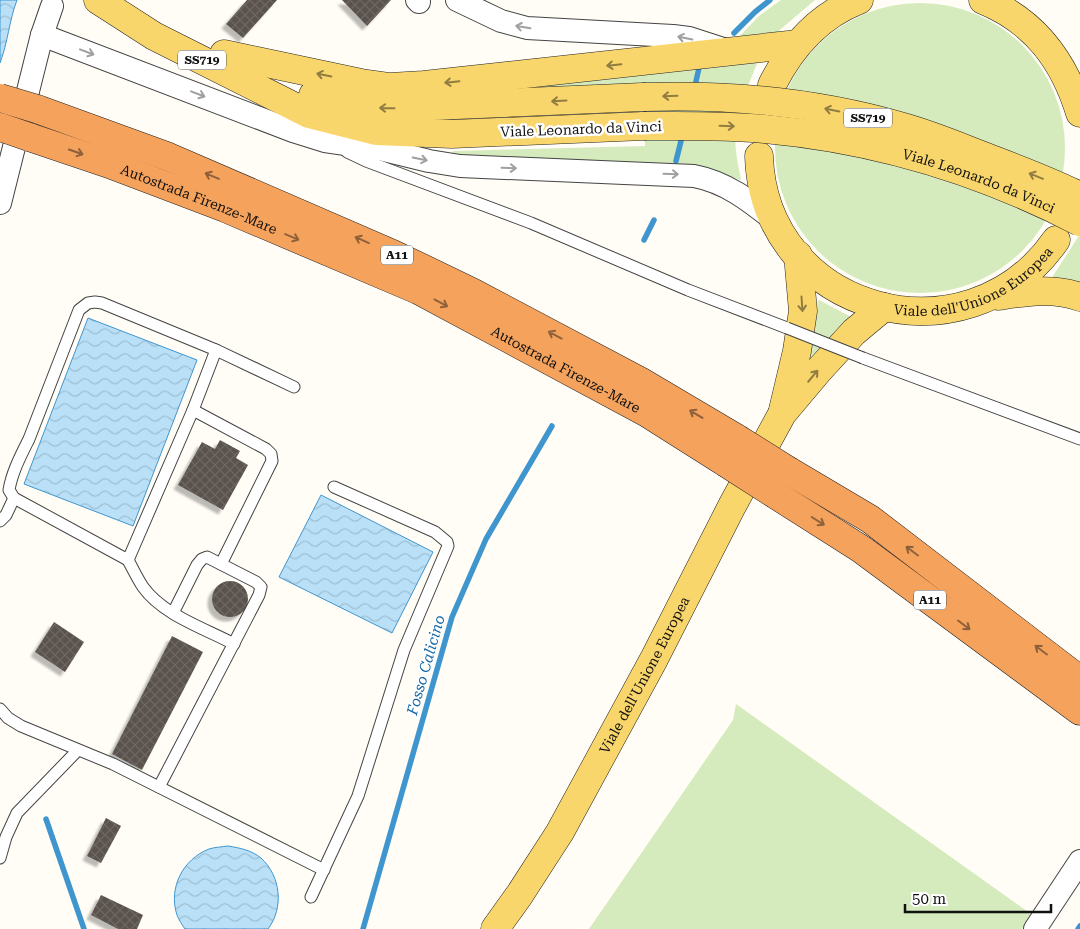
<svg xmlns="http://www.w3.org/2000/svg" width="1080" height="929" viewBox="0 0 1080 929" font-family="'Roboto Serif',serif">
	<style>
		.grass { fill: #d5ebbd }
		.water { fill: url(#water-waves); stroke: #3f96cf }
		.lines { fill: none; stroke-linecap: round; stroke-linejoin: round }
		.stream { stroke: #3f96cf; stroke-width: 5.5 }
		.building { fill: url(#building-cross-hatch); filter: url(#shadow) }
		.lane-casing { stroke: #444; stroke-width: 13 }
		.street-casing { stroke: #444; stroke-width: 24 }
		.primary-casing { stroke: #222; stroke-width: 29 }
		.highway-casing { stroke: #222; stroke-width: 29 }
		.lane { stroke: #fff; stroke-width: 11 }
		.street { stroke: #fff; stroke-width: 22 }
		.primary { stroke: #f9d66b; stroke-width: 28 }
		.highway { stroke: #f5a25d; stroke-width: 28 }
		.lane-bridge-casing { stroke: #444; stroke-width: 13; stroke-linecap: butt }
		.primary-bridge-casing { stroke: #222; stroke-width: 29; stroke-linecap: butt }
		.highway-bridge-casing { stroke: #222; stroke-width: 29; stroke-linecap: butt }
		.lane-bridge { stroke: #fff; stroke-width: 11 }
		.primary-bridge { stroke: #f9d66b; stroke-width: 28 }
		.highway-bridge { stroke: #f5a25d; stroke-width: 28 }
		.oneway { stroke: #a0a0a0 }
		.oneway2 { stroke: #917d42 }
		.oneway3 { stroke: #8e613b }
		.labels { text-anchor: middle; dominant-baseline: central; stroke-width: 5; stroke-linejoin: round; paint-order: stroke }
		.shield { fill: #fff; stroke: #585858; stroke-width: 1 }
		.shield-label { font-size: 12px; font-weight: bold; fill: #111 }
		.street-label { font-size: 14px; fill: #111; stroke: #fff }
		.water-label { font-size: 15px; font-style: italic; fill: #1768a6; stroke: #fff }
	</style>
	<defs>
		<pattern id="water-waves" width="16" height="10" patternUnits="userSpaceOnUse" patternTransform="scale(1.25)"><rect width="16" height="10" fill="#b9e0f7"/><path d="M0 5q4-4 8 0t8 0" fill="none" stroke="#9ebfd3"/></pattern>
		<pattern id="building-cross-hatch" width="8" height="8" patternUnits="userSpaceOnUse" patternTransform="scale(1.25)"><rect width="8" height="8" fill="#5a524d"/><path d="M0 0l8 8M0 8l8-8" fill="none" stroke="#6d6662"/></pattern>
		<filter id="shadow"><feDropShadow dx="-4.5" dy="4.5" stdDeviation="1" flood-color="#0004"/></filter>
	</defs>
	<rect width="100%" height="100%" fill="#fffdf5"/>
	<g class="grass">
		<polygon points="781,0 815,0 775,34 736,40 759,16"/>
		<circle cx="920" cy="148" r="145"/>
		<path d="M 758,61 C 753,74 747,87 742,101 C 731,126 735,153 741,179 L 740,180 L 708,168 L 452,154 L 453,151 L 645,146 L 643,86 L 457,92 Z"/>
		<polygon points="1080,234 1080,286 1051,279"/>
		<polygon points="819,300 851,317 810,358 818,301"/>
		<polygon points="736,704 1031,914 1022,929 589,929 733,720"/>
	</g>
	<g class="water">
		<path d="M 0,0 L 17,0 C 9,21 8,42 0,63 Z"/>
		<polygon points="88,318 197,360 133,526 24,484"/>
		<polygon points="321,495 433,552 392,633 279,577"/>
		<path d="M 228,846 C 240,848 251,850 261,858 C 281,876 284,908 268,929 L 185,929 C 182,925 179,920 177,915 C 168,888 183,859 209,849 C 215,847 222,847 228,846 Z"/>
	</g>
	<g class="lines">
		<g class="stream">
			<polyline points="734,33 755,12 770,0"/>
			<polyline points="694,90 699,68"/>
			<polyline points="676,161 683,133"/>
			<polyline points="644,240 654,220"/>
			<polyline points="46,819 84,929"/>
			<polyline points="363,929 452,617 486,539 552,426"/>
			<polyline points="1078,929 1080,926"/>
		</g>
	</g>
	<g class="building">
		<polygon points="247,0 277,0 243,38 226,24"/>
		<polygon points="342,0 391,0 367,26"/>
		<polygon points="220,440 240,451 236,458 248,465 223,510 178,485 202,442 215,449"/>
		<circle cx="230" cy="599" r="18"/>
		<polygon points="54,622 84,642 65,672 35,652"/>
		<polygon points="172,636 203,652 142,770 112,754"/>
		<polygon points="106,818 121,826 101,863 87,856"/>
		<polygon points="101,895 143,915 137,929 118,929 91,915"/>
	</g>
	<g class="lines">
		<g class="lane-casing">
			<g id="lane">
				<polyline points="347,152 366,161 531,223 688,290 787,328"/>
				<path d="M 95,302 L 102,303 L 216,350 L 193,410 L 128,560 L 14,498 L 9,490 C 12,472 21,455 29,439 L 79,310 L 88,303 Z"/>
				<polyline points="216,350 294,387"/>
				<polyline points="863,358 1080,439"/>
				<polyline points="193,410 266,449 271,454 272,461 221,564"/>
				<polyline points="0,521 6,515 14,498"/>
				<path d="M 128,560 C 133,569 137,578 143,587 C 163,615 204,628 234,644"/>
				<polyline points="0,709 8,718 21,726 113,764 324,870"/>
				<polyline points="159,787 259,595 261,587 256,582 207,557 202,559 197,565 173,613"/>
				<polyline points="0,858 6,837 17,813 78,750"/>
				<polyline points="311,897 358,796 404,650 448,546 447,542 435,532 334,487"/>
			</g>
		</g>
		<g class="street-casing">
			<g id="street">
				<polyline points="417,0 419,2"/>
				<polyline points="457,0 501,21 527,28 673,36 689,38 726,50"/>
				<path d="M 42,35 L 293,131 L 325,141 L 380,149 L 429,161 L 460,166 L 694,176 C 726,182 750,201 775,221"/>
				<polyline points="0,203 42,35 52,6"/>
				<polyline points="1035,929 1080,861"/>
			</g>
		</g>
		<g class="primary-casing">
			<g id="primary">
				<polyline points="98,0 154,36 309,114 376,131 452,134 644,126"/>
				<path d="M 983,0 C 1035,21 1064,61 1080,113"/>
				<polyline points="224,54 361,83 390,87 424,85 798,44"/>
				<path d="M 772,85 C 791,47 818,16 859,0"/>
				<polyline points="313,95 339,103 384,108 643,97"/>
				<path id="s1" d="M 759,156 C 764,313 967,368 1056,240"/>
				<path d="M 998,296 C 1025,292 1053,287 1080,297"/>
				<polyline points="783,410 797,351 803,311 798,255"/>
				<path id="s2" d="M 495,929 L 520,894 L 560,832 L 654,659 L 732,506 L 782,414 L 819,370 L 854,332 L 884,307"/>
			</g>
		</g>
		<g class="highway-casing">
			<g id="highway">
				<polyline points="37,109 169,157 393,254 472,292 640,381 738,439"/>
				<path id="s3" d="M 29,137 L 109,164 L 225,208 L 418,290 L 647,413 L 726,463"/>
				<polyline points="789,471 870,519 1080,680"/>
				<polyline points="776,495 861,549 1080,711"/>
			</g>
		</g>
		<use href="#lane" class="lane"/>
		<use href="#street" class="street"/>
		<use href="#primary" class="primary"/>
		<use href="#highway" class="highway"/>
		<g class="lane-bridge-casing">
			<polyline id="lane-bridge" points="787,328 863,358"/>
		</g>
		<g class="primary-bridge-casing">
			<g id="primary-bridge">
				<path d="M 643,97 C 731,94 817,102 903,127 C 932,135 960,147 989,158 C 1020,170 1050,181 1080,196"/>
				<path id="s4" d="M 644,126 C 684,126 725,125 765,129 C 875,139 982,171 1080,222"/>
			</g>
		</g>
		<g class="highway-bridge-casing">
			<g id="highway-bridge">
				<polyline points="0,98 37,109"/>
				<polyline points="0,127 29,137"/>
				<polyline points="738,439 789,471"/>
				<polyline points="726,463 776,495"/>
			</g>
		</g>
		<use href="#lane-bridge" class="lane-bridge"/>
		<use href="#primary-bridge" class="primary-bridge"/>
		<use href="#highway-bridge" class="highway-bridge"/>
	</g>
	<defs><path id="oneway-shaft" d="M-6 0H5M1.5-3L5.5 0L1.5 3" fill="none" stroke-width="1.6" stroke-linecap="round" stroke-linejoin="round" transform="scale(1.25)"/></defs>
	<g class="oneway">
		<use href="#oneway-shaft" transform="translate(523 27) rotate(-171)"/>
		<use href="#oneway-shaft" transform="translate(685 38) rotate(-168)"/>
		<use href="#oneway-shaft" transform="translate(87 52) rotate(21)"/>
		<use href="#oneway-shaft" transform="translate(198 94) rotate(21)"/>
		<use href="#oneway-shaft" transform="translate(420 159) rotate(12)"/>
		<use href="#oneway-shaft" transform="translate(509 168) rotate(2)"/>
		<use href="#oneway-shaft" transform="translate(671 174) rotate(2)"/>
	</g>
	<g class="oneway2">
		<use href="#oneway-shaft" transform="translate(614 65) rotate(174)"/>
		<use href="#oneway-shaft" transform="translate(324 75) rotate(-168)"/>
		<use href="#oneway-shaft" transform="translate(452 82) rotate(174)"/>
		<use href="#oneway-shaft" transform="translate(670 96) rotate(178)"/>
		<use href="#oneway-shaft" transform="translate(559 101) rotate(177)"/>
		<use href="#oneway-shaft" transform="translate(387 108) rotate(-179)"/>
		<use href="#oneway-shaft" transform="translate(832 110) rotate(-169)"/>
		<use href="#oneway-shaft" transform="translate(727 126) rotate(2)"/>
		<use href="#oneway-shaft" transform="translate(1036 176) rotate(-158)"/>
		<use href="#oneway-shaft" transform="translate(802 304) rotate(86)"/>
		<use href="#oneway-shaft" transform="translate(813 376) rotate(-50)"/>
	</g>
	<g class="oneway3">
		<use href="#oneway-shaft" transform="translate(76 152) rotate(19)"/>
		<use href="#oneway-shaft" transform="translate(212 176) rotate(-157)"/>
		<use href="#oneway-shaft" transform="translate(292 237) rotate(23)"/>
		<use href="#oneway-shaft" transform="translate(362 240) rotate(-156)"/>
		<use href="#oneway-shaft" transform="translate(441 303) rotate(28)"/>
		<use href="#oneway-shaft" transform="translate(555 335) rotate(-152)"/>
		<use href="#oneway-shaft" transform="translate(696 414) rotate(-149)"/>
		<use href="#oneway-shaft" transform="translate(818 521) rotate(32)"/>
		<use href="#oneway-shaft" transform="translate(912 551) rotate(-143)"/>
		<use href="#oneway-shaft" transform="translate(964 625) rotate(37)"/>
		<use href="#oneway-shaft" transform="translate(1041 650) rotate(-143)"/>
	</g>
	<g class="labels">
		<g class="shield">
			<rect x="178" y="50.5" width="48" height="19" rx="4"/>
			<rect x="844" y="108.5" width="48" height="19" rx="4"/>
			<rect x="381" y="245.5" width="32" height="19" rx="4"/>
			<rect x="914" y="590.5" width="32" height="19" rx="4"/>
		</g>
		<g class="shield-label">
			<text x="202" y="60">SS719</text>
			<text x="868" y="118">SS719</text>
			<text x="397" y="255">A11</text>
			<text x="930" y="600">A11</text>
		</g>
		<g class="street-label">
			<text transform="translate(581 129) rotate(-2)">Viale Leonardo da Vinci</text>
			<text stroke="none"><textPath href="#s4" startOffset="342">Viale Leonardo da Vinci</textPath></text>
			<text stroke="none"><textPath href="#s3" startOffset="181">Autostrada Firenze-Mare</textPath></text>
			<text stroke="none"><textPath href="#s1" startOffset="309">Viale dell'Unione Europea</textPath></text>
			<text stroke="none"><textPath href="#s3" startOffset="586">Autostrada Firenze-Mare</textPath></text>
			<text stroke="none"><textPath href="#s2" startOffset="295">Viale dell'Unione Europea</textPath></text>
		</g>
		<g class="water-label">
			<text transform="translate(426 665) rotate(-74)">Fosso Calicino</text>
		</g>
	</g>
	<path d="M905 904v8h146v-8" fill="none" stroke="#111111" stroke-width="2.5"/>
	<text x="912" y="904" font-size="15" fill="#111111" stroke="#ffffff" stroke-width="4" paint-order="stroke">50 m</text>
</svg>
